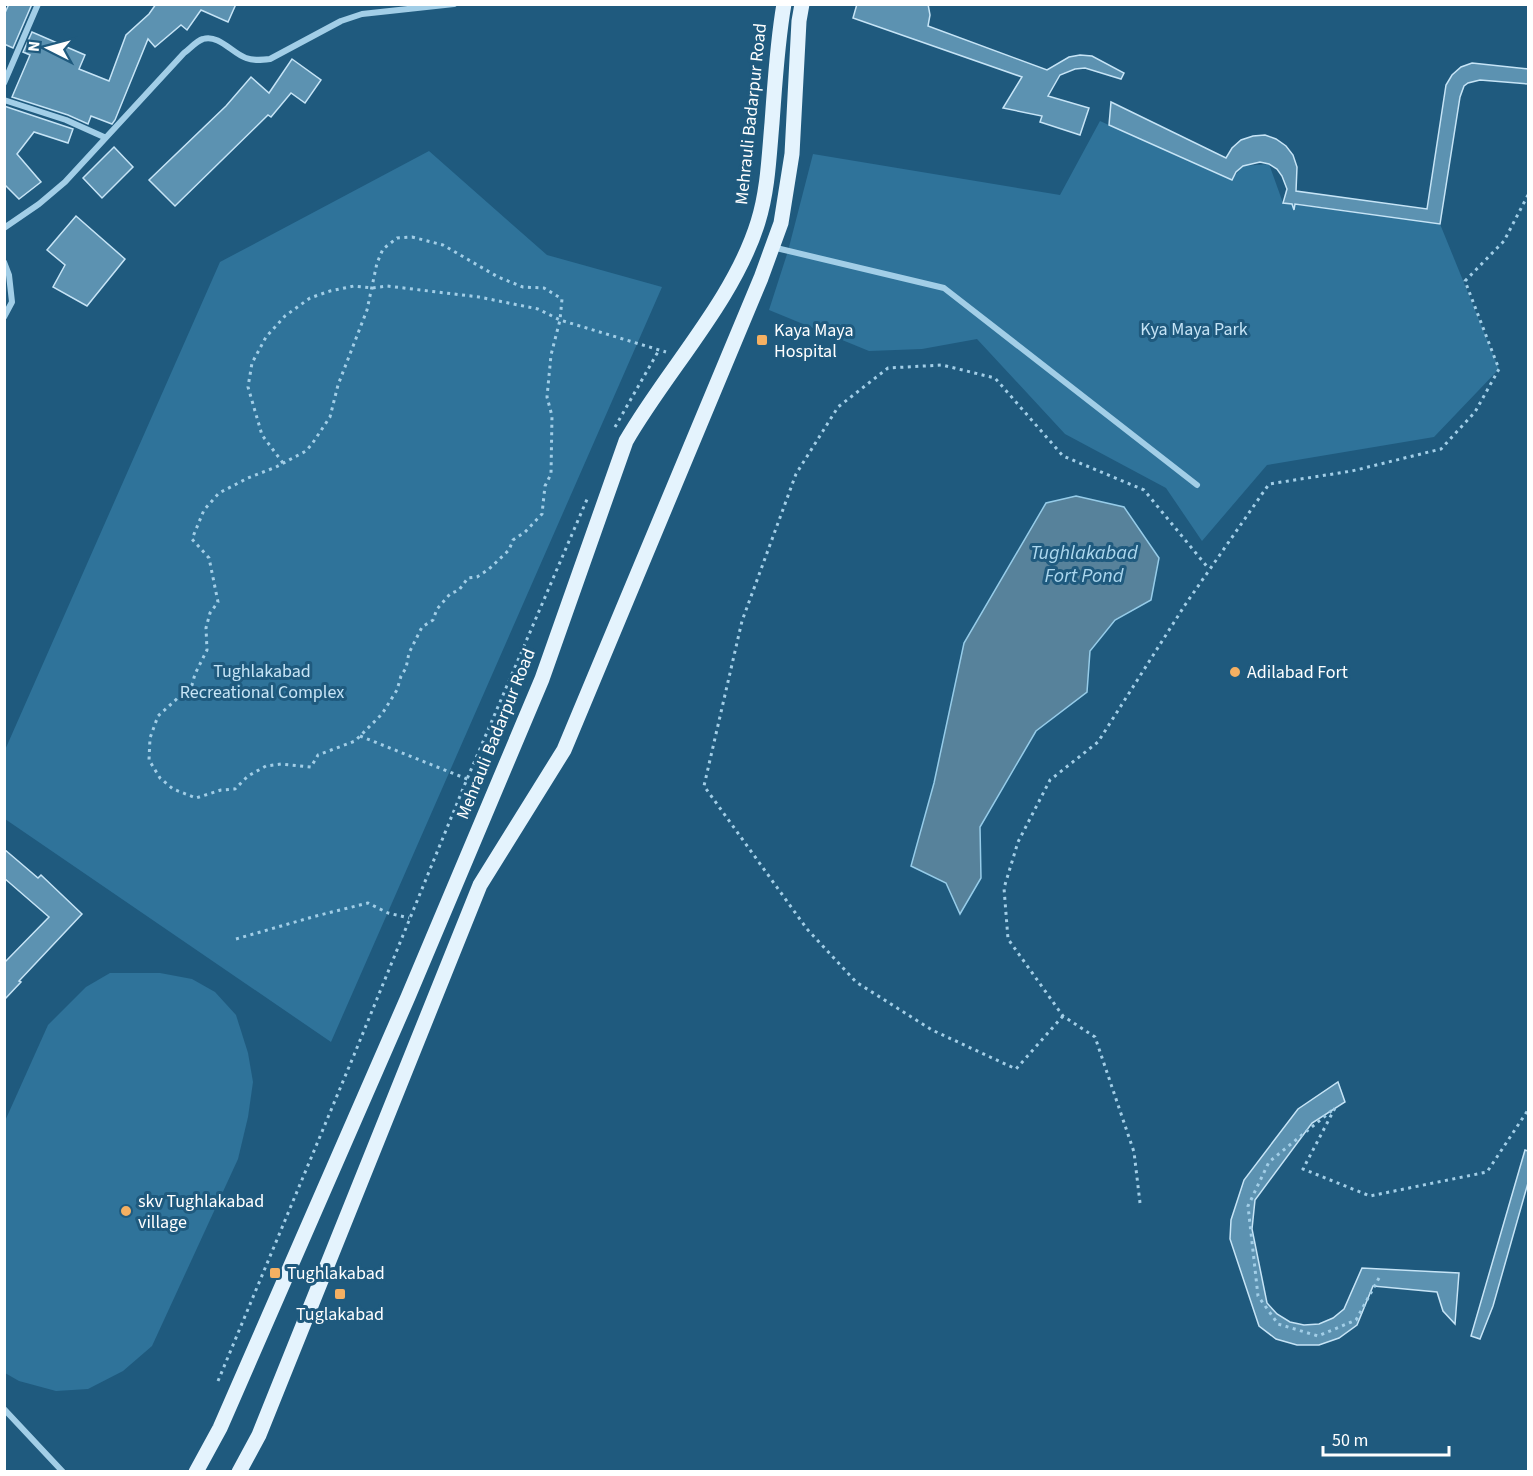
<svg xmlns="http://www.w3.org/2000/svg" width="1533" height="1476" viewBox="0 0 1533 1476" font-family="'Source Sans 3',sans-serif">
	<style>
		.green { fill: #2f739a }
		.water { fill: #57829b; stroke: #96cce9; stroke-width: 1.5 }
		.building { fill: #5c92b1; stroke: #c6e4f6; stroke-width: 1.5 }
		.lines { fill: none; stroke-linecap: round; stroke-linejoin: round }
		.path { stroke: #a2cee7; stroke-width: 3; stroke-dasharray: 3 4.5; stroke-linecap: butt }
		.street { stroke: #a2cee7; stroke-width: 6 }
		.primary { stroke: #e4f3fd; stroke-width: 15 }
		.poi-dot { fill: #f5b062; stroke: #1f5a7e; stroke-width: 2 }
		.labels { text-anchor: middle; dominant-baseline: central; stroke-width: 6; stroke-linejoin: round; paint-order: stroke }
		.street-label { font-size: 18px; fill: #fff; stroke: #1f5a7e }
		.park-label { font-size: 18px; fill: #c6e4f6; stroke: #1f5a7e }
		.poi-label { font-size: 18px; fill: #fff; stroke: #1f5a7e; text-anchor: start }
		.water-label { font-size: 20px; font-style: italic; fill: #add8ef; stroke: #1f5a7e }
	</style>
	<rect width="100%" height="100%" fill="#1f5a7e"/>
	<g class="green">
		<polygon points="1100,121 1231,180 1243,166 1269,164 1283,203 1440,224 1499,369 1434,437 1267,465 1202,541 1166,488 1065,434 977,339 922,349 869,351 769,310 788,251 813,154 1060,195"/>
		<polygon points="429,151 547,255 662,287 331,1042 5,819 5,750 220,262"/>
		<polygon points="110,973 160,973 192,979 215,992 236,1015 248,1053 253,1082 248,1117 238,1159 152,1346 123,1371 88,1389 56,1391 19,1381 5,1373 5,1121 48,1025 86,987"/>
	</g>
	<polygon class="water" points="1076,496 1124,507 1159,558 1151,600 1115,620 1090,651 1087,692 1036,731 980,827 981,878 960,914 946,883 911,866 934,783 964,643 1046,503"/>
	<g class="building">
		<polygon points="9,4 32,4 13,48 4,44 4,15"/>
		<polygon points="156,4 236,4 228,22 201,10 187,30 181,25 155,47 148,39 115,120 112,124 91,116 88,124 68,115 12,97 30,55 23,52 32,32 85,55 79,69 109,81 126,35 149,14"/>
		<polygon points="857,4 928,4 930,15 928,26 1047,70 1069,57 1080,55 1092,56 1124,73 1121,79 1085,68 1075,69 1060,75 1048,96 1089,108 1080,135 1040,122 1042,116 1003,108 1022,77 853,18"/>
		<polygon points="292,59 321,80 305,103 291,93 271,117 268,115 175,206 149,180 226,106 251,77 269,93"/>
		<polygon points="1472,63 1528,69 1528,84 1480,80 1468,83 1464,86 1460,97 1440,224 1295,204 1294,210 1292,204 1283,203 1287,189 1282,176 1277,169 1269,164 1260,162 1243,166 1236,172 1232,180 1109,125 1111,102 1226,158 1232,148 1241,140 1253,136 1265,135 1276,139 1286,146 1293,155 1297,167 1296,191 1427,209 1446,85 1452,75 1461,67"/>
		<polygon points="4,106 73,129 68,143 34,132 17,154 41,182 19,199 4,184"/>
		<polygon points="114,147 133,167 102,198 83,178"/>
		<polygon points="76,216 125,259 87,306 53,287 65,265 47,250"/>
		<polygon points="4,849 38,878 41,875 82,914 19,981 21,982 4,1000 4,963 49,917 4,878"/>
		<polygon points="1338,1082 1345,1102 1312,1123 1255,1200 1252,1229 1267,1303 1277,1314 1290,1322 1304,1325 1319,1324 1333,1318 1344,1309 1362,1268 1459,1273 1455,1324 1443,1311 1437,1292 1373,1286 1357,1325 1339,1338 1319,1345 1297,1345 1276,1339 1259,1326 1230,1239 1231,1220 1244,1180 1298,1109"/>
		<polygon points="1525,1150 1528,1151 1528,1183 1493,1306 1480,1339 1471,1336"/>
	</g>
	<g class="lines">
		<g class="path">
			<polygon points="412,237 443,245 498,277 523,287 544,288 562,299 560,320 551,355 547,397 552,416 551,474 545,486 542,514 525,532 513,540 509,550 489,569 477,577 468,578 459,590 450,594 437,609 433,620 422,627 409,653 406,668 401,676 397,690 382,714 355,741 318,755 311,767 281,764 266,766 248,776 235,789 221,790 196,798 173,789 160,778 149,760 150,738 158,716 192,685 195,674 207,650 206,628 210,613 218,602 209,558 192,539 204,510 219,493 248,478 276,467 306,451 312,444 330,417 338,385 367,310 377,263 383,249 397,238"/>
			<polyline points="615,427 659,350"/>
			<polyline points="283,463 262,435 248,387 252,363 266,337 285,316 310,298 330,291 354,286 372,288 387,286 479,297 538,309 560,320 666,352"/>
			<polyline points="360,736 482,785"/>
			<polyline points="236,939 316,916 368,903 388,913 409,918"/>
			<polyline points="1063,1016 1016,1069 932,1030 856,982 807,929 704,786 742,621 796,474 838,407 888,368 942,365 995,378 1063,456 1144,490 1209,569"/>
			<polyline points="1140,1203 1134,1152 1095,1037 1063,1016 1008,939 1004,888 1018,842 1050,780 1098,742 1185,605 1269,484 1352,471 1441,449 1475,412 1499,369 1465,281 1504,241 1528,195"/>
			<polyline points="1379,1278 1356,1320 1318,1336 1278,1324 1258,1296 1248,1206 1269,1162 1335,1108 1303,1169 1370,1196 1487,1172 1528,1110"/>
			<polyline points="218,1381 354,1055 467,779 588,497"/>
		</g>
		<g class="street">
			<polyline points="4,83 38,4"/>
			<polyline points="4,100 66,120 104,137"/>
			<path d="M 4,228 L 39,204 L 65,182 L 184,53 C 190,49 196,41 203,39 C 219,34 233,54 246,58 C 254,61 262,60 270,59 L 341,21 L 362,14 L 454,4"/>
			<polyline points="772,247 944,288 1197,485"/>
			<polyline points="4,262 9,275 12,302 4,317"/>
			<polyline points="4,1409 63,1472"/>
		</g>
		<g class="primary">
			<path d="M 196,1472 L 220,1428 L 408,997 L 542,679 L 626,441 C 667,370 734,300 758,222 C 768,190 769,156 772,123 C 775,83 777,44 784,4"/>
			<polyline points="239,1472 259,1435 480,885 564,750 761,278 781,223 792,154 799,21 802,4"/>
		</g>
	</g>
	<g class="poi-dot">
		<rect x="756" y="334" width="12" height="12" rx="3"/>
		<circle cx="1235" cy="672" r="6"/>
		<circle cx="126" cy="1211" r="6"/>
		<rect x="269" y="1267" width="12" height="12" rx="3"/>
		<rect x="334" y="1288" width="12" height="12" rx="3"/>
	</g>
	<g class="labels">
		<g class="street-label">
			<text transform="translate(751 114) rotate(-84)">Mehrauli Badarpur Road</text>
			<text transform="translate(496 734) rotate(-68)">Mehrauli Badarpur Road</text>
		</g>
		<g class="park-label">
			<text x="1194" y="329">Kya Maya Park</text>
			<text x="262" y="671">Tughlakabad<tspan x="262" dy="21">Recreational Complex</tspan></text>
		</g>
		<g class="poi-label">
			<text x="774" y="330">Kaya Maya<tspan x="774" dy="21">Hospital</tspan></text>
			<text x="1247" y="672">Adilabad Fort</text>
			<text x="138" y="1201">skv Tughlakabad<tspan x="138" dy="21">village</tspan></text>
			<text x="287" y="1273">Tughlakabad</text>
			<text x="340" y="1314" text-anchor="middle">Tuglakabad</text>
		</g>
		<g class="water-label">
			<text x="1084" y="553">Tughlakabad<tspan x="1084" dy="23">Fort Pond</tspan></text>
		</g>
	</g>
	<rect width="1533" height="1476" fill="none" stroke="#ffffff" stroke-width="12"/>
	<g transform="translate(48 48) rotate(276)" stroke="#1f5a7e" stroke-width="4.5" paint-order="stroke">
	<path d="M0-4.5L10 22L0 15L-10 22Z" fill="#ffffff"/>
	<text y="-9" font-size="16" font-weight="bold" text-anchor="middle" fill="#ffffff">N</text>
	</g>
	<path d="M1323 1446v9h126v-9" fill="none" stroke="#ffffff" stroke-width="3"/>
	<text x="1332" y="1446" font-size="18" fill="#ffffff" stroke="#1f5a7e" stroke-width="4.5" paint-order="stroke">50 m</text>
</svg>
